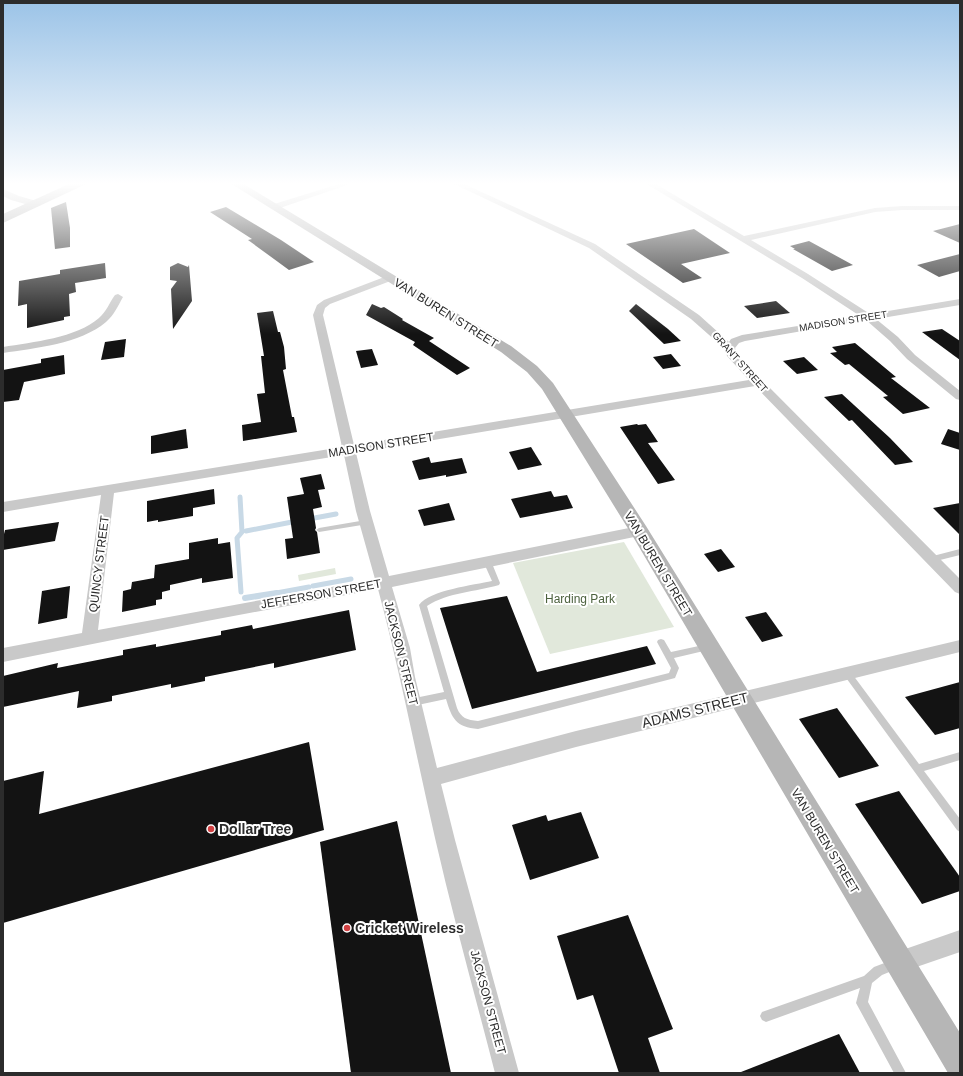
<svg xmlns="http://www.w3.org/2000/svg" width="963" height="1076" viewBox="0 0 963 1076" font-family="Helvetica,sans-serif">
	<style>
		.green { fill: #e1e8db }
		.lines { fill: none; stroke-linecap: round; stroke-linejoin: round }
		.stream-far1 { stroke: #c8d9e6; stroke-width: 5 }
		.stream { stroke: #c8d9e6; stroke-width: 6 }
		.building { fill: #131313 }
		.lane { fill: #c9c9c9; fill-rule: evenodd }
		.street { fill: #c9c9c9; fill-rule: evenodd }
		.secondary { fill: #b6b6b6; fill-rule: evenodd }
		.primary { fill: #a4a4a4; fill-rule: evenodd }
		.poi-dot { fill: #d14042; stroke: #fff; stroke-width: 1.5 }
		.labels { text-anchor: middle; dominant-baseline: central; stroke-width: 4; stroke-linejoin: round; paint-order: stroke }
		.far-street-label { font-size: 10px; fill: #2c2c2c; stroke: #fff }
		.street-label { font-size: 12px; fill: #2c2c2c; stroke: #fff }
		.park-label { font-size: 12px; fill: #4d623f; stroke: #fff }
		.near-street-label { font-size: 14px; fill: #2c2c2c; stroke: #fff }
		.near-poi-label { font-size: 14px; font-weight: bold; fill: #2c2c2c; stroke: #fff; text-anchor: start }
	</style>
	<rect width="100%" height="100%" fill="#fff"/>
	<g class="green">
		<polygon points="624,542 674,627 550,654 513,563"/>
		<polygon points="335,568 336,574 299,581 298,575"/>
	</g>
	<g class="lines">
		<g class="stream-far1">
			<polyline points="240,497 242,532 237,538 241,592"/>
			<polyline points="309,519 336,514"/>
			<polyline points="246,531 297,521"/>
			<polyline points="313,586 351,579"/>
			<polyline points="271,594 309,587"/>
		</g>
		<polyline class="stream" points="245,598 277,593"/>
	</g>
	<g class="building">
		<polygon points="66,202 70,228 70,247 55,249 51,208"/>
		<polygon points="226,207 281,240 314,262 289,270 248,240 252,239 210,212"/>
		<polygon points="960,224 960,243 933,231"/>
		<polygon points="694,229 730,253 681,264 702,278 683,283 626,244"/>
		<polygon points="809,241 853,265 832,271 793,249 795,249 790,246"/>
		<polygon points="960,254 960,271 939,277 917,265"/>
		<polygon points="105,263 106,278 75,283 76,292 69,294 70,316 64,317 64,320 27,328 27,304 18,306 19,281 60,274 60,270"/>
		<polygon points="178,263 188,267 189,265 192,301 173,329 171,289 177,281 170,280 170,267"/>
		<polygon points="776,301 790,313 757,318 744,306"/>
		<polygon points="372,304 381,308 384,307 403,319 402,320 434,338 429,341 470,368 457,375 413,345 415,342 366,315"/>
		<polygon points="636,304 668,329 681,341 664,344 629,311"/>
		<polygon points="273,311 278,332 280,332 284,347 286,369 283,370 292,417 294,417 297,432 243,441 242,425 261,422 257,394 265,393 261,356 264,356 257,313"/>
		<polygon points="942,329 960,341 960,360 922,332"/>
		<polygon points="126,339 124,357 101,360 105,342"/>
		<polygon points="855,343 896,377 891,378 930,408 903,414 883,397 888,396 849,364 845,365 830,353 837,352 832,347"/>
		<polygon points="372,349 378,365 361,368 356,351"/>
		<polygon points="671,354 681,366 663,369 653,357"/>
		<polygon points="64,355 65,374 24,382 19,400 3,402 3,370 41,363 41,359"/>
		<polygon points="804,357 818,370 797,374 783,361"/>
		<polygon points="842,394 890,438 913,462 895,465 852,420 849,421 824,397"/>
		<polygon points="637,424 638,425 646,424 658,442 648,443 675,480 658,484 620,427"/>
		<polygon points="186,429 188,448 151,454 151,436"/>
		<polygon points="948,429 960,433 960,450 941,444"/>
		<polygon points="531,447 542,465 518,470 509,452"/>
		<polygon points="429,457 431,463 462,458 467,473 446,477 446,475 419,480 412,461"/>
		<polygon points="321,474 325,489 318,490 322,507 313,509 316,528 315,530 317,532 320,553 287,559 285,539 293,538 287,497 304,494 300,478"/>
		<polygon points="214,489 215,504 193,508 193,516 158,522 158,520 147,522 147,501"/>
		<polygon points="551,491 554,497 567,495 573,508 520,518 511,499"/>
		<polygon points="449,503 455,520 424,526 418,510"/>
		<polygon points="960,503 960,535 933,508"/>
		<polygon points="59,522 55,541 3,550 3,538 5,530"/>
		<polygon points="218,538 218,544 230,542 233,578 202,583 202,578 170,585 170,590 162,592 162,599 156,600 156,605 122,612 123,591 131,589 132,582 154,578 155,565 189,559 189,543"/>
		<polygon points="721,549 735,567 718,572 704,554"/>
		<polygon points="70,586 67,618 38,624 42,591"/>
		<polygon points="507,596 537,672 647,646 656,664 472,709 440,608"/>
		<polygon points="349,610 356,650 274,668 274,663 205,677 205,681 171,688 171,684 112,696 112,701 77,708 79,691 3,707 3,676 58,663 57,668 123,655 123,650 156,644 156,647 221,635 221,631 252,625 253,629"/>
		<polygon points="766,612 783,636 762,642 745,617"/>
		<polygon points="960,682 960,728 935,735 905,697"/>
		<polygon points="837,708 879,766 839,778 799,719"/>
		<polygon points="309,742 324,830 3,923 3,781 44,771 39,814"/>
		<polygon points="899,791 960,877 960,891 922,904 855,804"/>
		<polygon points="581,812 599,858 530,880 512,825 546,815 548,821"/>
		<polygon points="397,821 451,1073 351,1073 320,842"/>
		<polygon points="628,915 673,1029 648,1038 660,1073 619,1073 593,995 577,1000 557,936"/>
		<polygon points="839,1034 860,1073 741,1073 741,1072"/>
	</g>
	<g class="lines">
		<g class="lane">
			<polygon points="366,520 368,520 369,522 368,524 319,532 316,530 319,528"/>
			<polygon points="960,549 960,555 932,562 929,561 928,559 929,557"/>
			<path d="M 487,558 L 490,559 L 491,561 L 500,583 L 499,585 C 475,592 449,592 427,606 L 457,708 C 461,718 467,720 478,721 L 669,673 L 671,668 L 657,642 L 658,640 L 661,639 L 664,640 L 671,652 L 708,644 L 711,645 L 712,647 L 711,649 L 708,650 L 674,658 L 679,668 L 675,678 L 478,729 C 456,727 452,719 446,699 L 413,706 L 410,705 L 409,702 L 410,699 L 444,692 L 419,605 C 430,590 474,585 492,581 L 483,561 L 484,559 Z"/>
			<polygon points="847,670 850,671 919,764 960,752 960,760 924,771 960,819 960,832 957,830 844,675 843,673 844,671"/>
			<polygon points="895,959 899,960 900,964 899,968 882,975 872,983 868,1002 906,1073 894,1073 856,1003 860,988 766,1022 762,1020 760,1016 762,1012 864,976 874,967"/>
		</g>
		<g class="street">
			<polygon points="342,183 353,183 277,209 274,209 270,207 271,205"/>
			<path d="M 452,183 L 462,183 L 595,244 L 699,315 L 729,342 L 731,339 L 742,335 L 860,316 L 802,278 L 645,183 L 654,183 L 744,236 L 875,208 L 902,206 L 960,206 L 960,210 L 902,210 L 875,212 L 751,240 L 808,274 L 870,314 L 960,299 L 960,305 L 876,319 L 898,337 L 915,355 L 960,391 L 960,400 L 956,399 L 907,359 L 890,341 L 866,320 L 745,341 L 739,343 L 735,348 L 739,357 L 960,579 L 960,594 L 955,592 L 755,386 L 356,453 L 370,511 L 389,576 L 639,526 L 644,528 L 646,531 L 644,534 L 639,536 L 392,587 L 410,648 L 415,677 L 437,768 L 576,731 L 960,640 L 960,652 L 576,747 L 441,784 L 455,840 L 519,1073 L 495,1073 C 475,995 453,917 435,838 C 416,755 400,671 378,589 L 207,621 L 3,662 L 3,648 L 82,633 L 101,495 L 3,512 L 3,502 L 342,447 L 313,315 L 317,305 L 324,300 L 387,276 L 390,275 L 395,278 L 393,280 L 330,304 L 325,308 L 323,315 L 354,445 L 749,380 L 727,356 L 725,349 L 691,319 L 589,248 ZM 344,455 L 356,511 L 375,579 L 98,630 L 114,493 Z"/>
			<path d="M 118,294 L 123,297 C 118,306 114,315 106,322 C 80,344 35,348 3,353 L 3,347 C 33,342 76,338 99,318 C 107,311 109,303 115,295 Z"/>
			<polygon points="960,930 960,952 899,973 891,970 888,962 891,954"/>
		</g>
		<g class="secondary">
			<polygon points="230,183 242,183 511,346 537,366 553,383 646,526 960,1033 960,1073 948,1073 632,535 542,389 527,372 501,352"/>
			<polygon points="3,189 19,196 40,202 41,204 36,207 11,200 3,196"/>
		</g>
		<polygon class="primary" points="71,183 86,183 84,185 3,223 3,214"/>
	</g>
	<linearGradient id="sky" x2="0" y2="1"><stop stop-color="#9bc3e7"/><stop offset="0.55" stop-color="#fff"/><stop offset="1" stop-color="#fff" stop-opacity="0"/></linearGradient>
	<rect width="963" height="334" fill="url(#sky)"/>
	<g class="poi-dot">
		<circle cx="211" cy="829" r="4"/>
		<circle cx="347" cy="928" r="4"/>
	</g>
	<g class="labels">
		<g class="far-street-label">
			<text transform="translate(843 321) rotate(-9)">MADISON STREET</text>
			<text transform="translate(740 362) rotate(48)">GRANT STREET</text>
		</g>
		<g class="street-label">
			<text transform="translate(446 313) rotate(32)">VAN BUREN STREET</text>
			<text transform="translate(381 445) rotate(-9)">MADISON STREET</text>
			<text transform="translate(99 564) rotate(-83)">QUINCY STREET</text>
			<text transform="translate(658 564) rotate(59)">VAN BUREN STREET</text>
			<text transform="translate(321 594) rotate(-10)">JEFFERSON STREET</text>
			<text transform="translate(401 653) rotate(76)">JACKSON STREET</text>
			<text transform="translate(825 841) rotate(59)">VAN BUREN STREET</text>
			<text transform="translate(488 1002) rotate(75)">JACKSON STREET</text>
		</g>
		<g class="park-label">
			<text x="580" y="599">Harding Park</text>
		</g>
		<g class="near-street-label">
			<text transform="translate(695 710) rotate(-14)">ADAMS STREET</text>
		</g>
		<g class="near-poi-label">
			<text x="219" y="829">Dollar Tree</text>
			<text x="355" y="928">Cricket Wireless</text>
		</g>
	</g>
	<rect width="963" height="1076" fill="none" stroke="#2c2c2c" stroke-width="8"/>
</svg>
